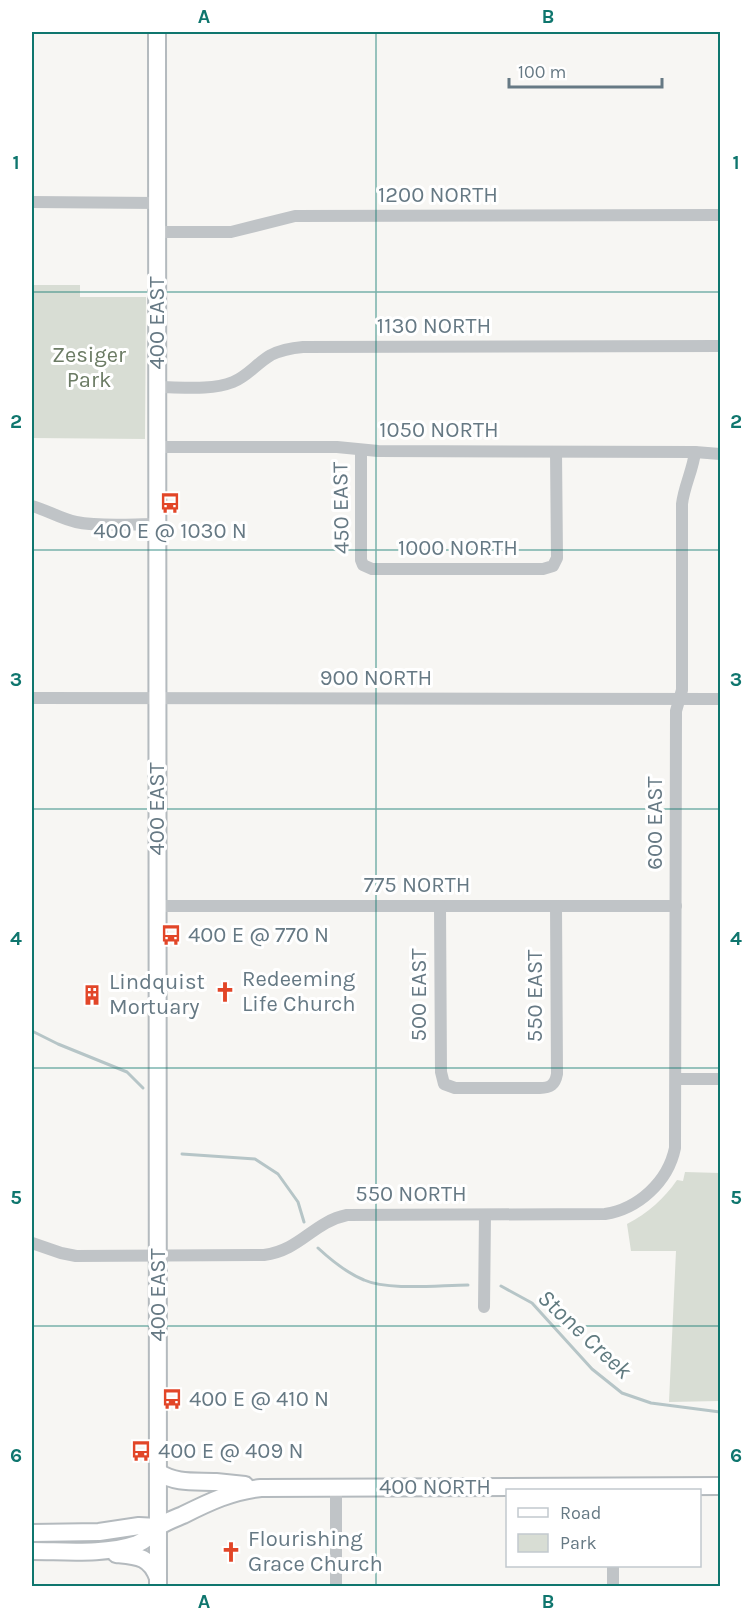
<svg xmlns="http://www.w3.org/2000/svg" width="752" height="1618" viewBox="0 0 752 1618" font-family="Karla,sans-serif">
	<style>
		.green { fill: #d8ddd4 }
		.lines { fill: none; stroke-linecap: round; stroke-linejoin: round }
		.stream { stroke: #b6c5c7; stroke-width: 3 }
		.secondary-casing { stroke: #b4babe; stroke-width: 20 }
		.minor { stroke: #c0c4c7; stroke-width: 12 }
		.secondary { stroke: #fff; stroke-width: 16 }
		.grid { fill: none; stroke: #0f766e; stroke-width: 1.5; stroke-opacity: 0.55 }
		.labels { text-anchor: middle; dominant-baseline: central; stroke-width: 6; stroke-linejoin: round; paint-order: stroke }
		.street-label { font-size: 22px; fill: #667984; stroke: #fff }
		.park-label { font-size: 22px; fill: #6b7b64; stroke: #fff }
		.poi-label { font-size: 22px; fill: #667984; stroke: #fff; text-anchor: start }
		.water-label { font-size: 24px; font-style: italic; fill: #617b80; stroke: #fff }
		.neatline { fill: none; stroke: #0f766e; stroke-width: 2 }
		.grid-label { font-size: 20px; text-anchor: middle; font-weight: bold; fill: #0f766e }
	</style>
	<rect width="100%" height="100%" fill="#f7f6f3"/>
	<g class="green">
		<polygon points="32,285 80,285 80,297 146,297 145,439 32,438"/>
		<path d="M 685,1172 L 720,1173 L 720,1401 L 669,1402 L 676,1251 L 631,1251 L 627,1224 C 648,1213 664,1199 677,1180 L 683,1181 Z"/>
	</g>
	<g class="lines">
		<g class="stream">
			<polyline points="32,1031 58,1044 127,1072 143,1088"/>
			<polyline points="182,1154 255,1159 278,1174 298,1202 304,1222"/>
			<path d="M 318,1248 C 332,1261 347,1273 364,1280 C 389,1291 440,1285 468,1285"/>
			<polyline points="501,1286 532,1303 592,1369 622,1393 651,1403 720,1412"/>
		</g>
		<g class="secondary-casing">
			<g id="secondary">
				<polyline points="157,32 158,1586"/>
				<path d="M 158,1472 C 176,1484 195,1481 216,1482 C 226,1483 236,1484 245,1485"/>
				<polyline points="32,1533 99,1532 139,1526 158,1527"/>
				<path d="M 32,1551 C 66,1551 104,1555 137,1544 C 147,1540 151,1534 158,1527 C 165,1522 176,1518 183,1515 C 209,1502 232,1491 261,1488 L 720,1486"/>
				<path d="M 116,1554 C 137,1556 150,1556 158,1578"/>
			</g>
		</g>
		<g class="minor">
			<polyline points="32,202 157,203"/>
			<polyline points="157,232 231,232 295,216 720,215"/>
			<path d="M 157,387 C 181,387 210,391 233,382 C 248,376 257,363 271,355 C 281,350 292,348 303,347 L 720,346"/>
			<polyline points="157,447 337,447 378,451 695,452 720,454"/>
			<polyline points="361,450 361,560 363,565 372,569 543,569 553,566 557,558 556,452"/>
			<path d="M 32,506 C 47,510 61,519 76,522 C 102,527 131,524 157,524"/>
			<polyline points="32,698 720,699"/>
			<polyline points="158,906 676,906"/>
			<path d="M 440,906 L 441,1072 L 444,1084 L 455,1088 L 540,1088 C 550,1088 555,1085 557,1074 L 556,906"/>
			<polyline points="676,1079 720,1079"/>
			<path d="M 32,1243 L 61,1253 L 76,1256 L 264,1255 C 301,1250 313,1222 347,1215 L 605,1214 C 638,1209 668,1182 675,1148 L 676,711 L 682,690 L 682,504 C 684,486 693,470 695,452"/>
			<polyline points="484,1307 485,1215"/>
			<polyline points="613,1566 613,1586"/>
			<polyline points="336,1586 336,1487"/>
		</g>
		<use href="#secondary" class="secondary"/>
	</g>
	<path class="grid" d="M 376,32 L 376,1586M 32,292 L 720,292M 32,550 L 720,550M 32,809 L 720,809M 32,1068 L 720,1068M 32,1326 L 720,1326"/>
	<defs>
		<g id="bus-bare" transform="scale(1.62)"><path d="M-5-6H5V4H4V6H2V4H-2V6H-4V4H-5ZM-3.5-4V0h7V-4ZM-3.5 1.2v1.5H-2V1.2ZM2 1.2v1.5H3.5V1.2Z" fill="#e24628" stroke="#fff" stroke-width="2.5" paint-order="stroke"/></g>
		<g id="church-bare" transform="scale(1.62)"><path d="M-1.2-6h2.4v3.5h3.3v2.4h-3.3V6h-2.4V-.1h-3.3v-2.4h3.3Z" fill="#e24628" stroke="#fff" stroke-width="2.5" paint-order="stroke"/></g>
		<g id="building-bare" transform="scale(1.62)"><path d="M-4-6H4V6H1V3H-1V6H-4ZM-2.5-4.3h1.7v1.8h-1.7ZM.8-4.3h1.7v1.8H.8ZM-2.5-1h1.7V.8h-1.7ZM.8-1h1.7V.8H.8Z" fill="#e24628" stroke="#fff" stroke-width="2.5" paint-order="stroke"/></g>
	</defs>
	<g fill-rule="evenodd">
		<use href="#bus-bare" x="170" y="503"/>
		<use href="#bus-bare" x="171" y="935"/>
		<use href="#church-bare" x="225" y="992"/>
		<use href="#building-bare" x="92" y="995"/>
		<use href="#bus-bare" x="172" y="1399"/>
		<use href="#bus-bare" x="141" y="1451"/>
		<use href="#church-bare" x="231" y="1552"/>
	</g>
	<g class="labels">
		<g class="street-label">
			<text x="438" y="195">1200 NORTH</text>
			<text transform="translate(157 323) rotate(-90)">400 EAST</text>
			<text x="434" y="326">1130 NORTH</text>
			<text x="439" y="430">1050 NORTH</text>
			<text transform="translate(341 508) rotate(-91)">450 EAST</text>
			<text x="458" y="548">1000 NORTH</text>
			<text x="376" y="678">900 NORTH</text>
			<text transform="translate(157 809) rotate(-90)">400 EAST</text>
			<text transform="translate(655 823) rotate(-90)">600 EAST</text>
			<text x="417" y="885">775 NORTH</text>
			<text transform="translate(419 995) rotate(-90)">500 EAST</text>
			<text transform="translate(535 996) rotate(-90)">550 EAST</text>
			<text x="411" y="1194">550 NORTH</text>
			<text transform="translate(158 1295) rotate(-90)">400 EAST</text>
			<text x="435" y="1487">400 NORTH</text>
		</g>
		<g class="park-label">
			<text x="89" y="355">Zesiger<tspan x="89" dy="25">Park</tspan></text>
		</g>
		<g class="poi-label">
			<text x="170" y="531" text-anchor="middle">400 E @ 1030 N</text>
			<text x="188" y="935">400 E @ 770 N</text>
			<text x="242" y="979">Redeeming<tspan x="242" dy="25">Life Church</tspan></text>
			<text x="109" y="982">Lindquist<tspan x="109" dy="25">Mortuary</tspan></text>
			<text x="189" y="1399">400 E @ 410 N</text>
			<text x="158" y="1451">400 E @ 409 N</text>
			<text x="248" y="1539">Flourishing<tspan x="248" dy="25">Grace Church</tspan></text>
		</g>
		<g class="water-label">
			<text transform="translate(585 1334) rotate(43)">Stone Creek</text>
		</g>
	</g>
	<rect width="752" height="1618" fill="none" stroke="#ffffff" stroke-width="66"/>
	<rect x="506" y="1489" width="195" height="78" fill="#ffffff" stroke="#c2c9ce" stroke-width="1.5"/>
	<rect x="518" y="1508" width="30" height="9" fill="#ffffff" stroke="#c2c9ce" stroke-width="1.5"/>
	<text x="560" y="1519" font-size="18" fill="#667984">Road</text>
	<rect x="518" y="1534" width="30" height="18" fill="#d8ddd4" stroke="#c2c9ce" stroke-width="1.5"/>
	<text x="560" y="1549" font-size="18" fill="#667984">Park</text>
	<path d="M509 78v9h153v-9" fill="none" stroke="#667984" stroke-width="3"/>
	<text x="518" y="78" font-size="18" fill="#667984" stroke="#ffffff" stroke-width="4.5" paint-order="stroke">100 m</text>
	<rect x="33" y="33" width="686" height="1552" class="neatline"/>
	<g class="grid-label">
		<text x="204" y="23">A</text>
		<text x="548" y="23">B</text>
		<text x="16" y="169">1</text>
		<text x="736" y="169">1</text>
		<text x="16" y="428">2</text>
		<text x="736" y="428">2</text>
		<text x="16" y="686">3</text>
		<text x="736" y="686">3</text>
		<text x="16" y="945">4</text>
		<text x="736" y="945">4</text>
		<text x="16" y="1204">5</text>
		<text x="736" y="1204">5</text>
		<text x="16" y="1462">6</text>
		<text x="736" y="1462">6</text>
		<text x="204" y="1608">A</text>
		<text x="548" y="1608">B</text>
	</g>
</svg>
